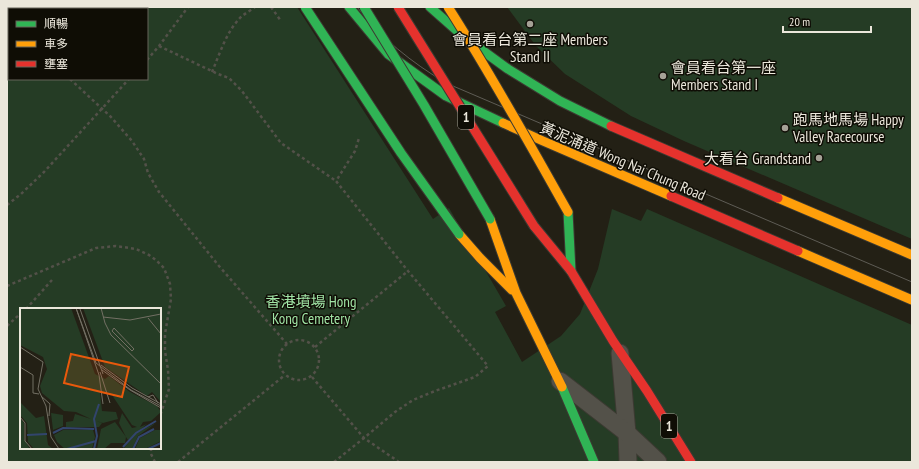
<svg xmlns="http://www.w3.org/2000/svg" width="919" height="469" viewBox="0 0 919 469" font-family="'PT Sans Narrow','Noto Sans TC',sans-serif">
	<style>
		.green { fill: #253c25; fill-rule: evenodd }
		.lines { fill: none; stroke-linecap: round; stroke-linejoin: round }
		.lane-casing { stroke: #3c3a32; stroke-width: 19 }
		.fast-casing { stroke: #3c3a32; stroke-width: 11 }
		.slow-casing { stroke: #3c3a32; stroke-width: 11 }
		.jam-casing { stroke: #3c3a32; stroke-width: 11 }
		.path { stroke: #535149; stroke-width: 2.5; stroke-dasharray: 3 3; stroke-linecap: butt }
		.lane { stroke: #535149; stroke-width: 17 }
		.fast { stroke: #30b455; stroke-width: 9 }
		.slow { stroke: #ff9f0a; stroke-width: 9 }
		.jam { stroke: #e5322d; stroke-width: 9 }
		.tram { stroke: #5e5c55; stroke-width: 1 }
		.fast-bridge-casing { stroke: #3c3a32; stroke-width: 11; stroke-linecap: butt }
		.slow-bridge-casing { stroke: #3c3a32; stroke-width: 11; stroke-linecap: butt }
		.jam-bridge-casing { stroke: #3c3a32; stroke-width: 11; stroke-linecap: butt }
		.fast-bridge { stroke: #30b455; stroke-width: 9 }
		.slow-bridge { stroke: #ff9f0a; stroke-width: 9 }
		.jam-bridge { stroke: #e5322d; stroke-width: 9 }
		.poi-dot { fill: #a5a196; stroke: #0f0d05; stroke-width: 1.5 }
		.labels { text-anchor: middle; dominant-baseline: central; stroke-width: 3; stroke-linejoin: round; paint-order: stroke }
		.shield { fill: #0f0d05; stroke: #a9a69b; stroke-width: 1 }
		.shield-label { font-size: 14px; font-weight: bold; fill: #ebe7db }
		.poi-label { font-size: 15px; fill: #ebe7db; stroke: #0f0d05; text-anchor: start }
		.street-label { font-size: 15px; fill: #ebe7db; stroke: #0f0d05 }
		.park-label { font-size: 15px; fill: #a0e4a5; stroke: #0f0d05 }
		.inset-river { fill: none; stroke: #32456d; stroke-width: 2 }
		.inset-road { fill: none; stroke: #737064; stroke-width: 1 }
		.view { fill: #e8590c; fill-opacity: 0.15; stroke: #e8590c; stroke-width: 2 }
		.inset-edge { fill: none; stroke: #ebe7db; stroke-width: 2 }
	</style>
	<rect width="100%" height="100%" fill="#232015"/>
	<g class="green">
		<path d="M 7,7 L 297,7 L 433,219 L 449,208 L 506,306 L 495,312 L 522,362 L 561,336 L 580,314 L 598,269 L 612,209 L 641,221 L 647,209 L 912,325 L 912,462 L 7,462 ZM 9,9 L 147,9 L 147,79 L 9,79 ZM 21,309 L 160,309 L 160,448 L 21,448 Z"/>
		<polygon points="507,7 912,7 912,239 684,141 631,116 565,74 536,46"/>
	</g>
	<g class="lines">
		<g class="lane-casing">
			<g id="lane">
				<polyline points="620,353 627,433 628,462"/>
				<polyline points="560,381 627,433 658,462"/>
			</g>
		</g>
		<g class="fast-casing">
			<g id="fast">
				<polyline points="349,7 388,54 446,96 503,123"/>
				<polyline points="430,7 464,37 508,69 560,101 611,126"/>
				<polyline points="568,212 571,271"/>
				<polyline points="562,387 594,462"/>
			</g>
		</g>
		<g class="slow-casing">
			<g id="slow">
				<polyline points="503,123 543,141 671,196"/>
				<polyline points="778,198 912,255"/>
				<polyline points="490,219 516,293 562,387"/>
				<polyline points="459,234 480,258 512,290"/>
				<polyline points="798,251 912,300"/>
			</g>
		</g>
		<g class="jam-casing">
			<g id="jam">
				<polyline points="611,126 778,198"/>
				<polyline points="671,196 798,251"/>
				<polyline points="534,226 571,271 613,341 647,391 691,462"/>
			</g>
		</g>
		<g class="path">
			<polyline points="271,7 281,21"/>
			<polyline points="7,20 9,22"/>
			<polyline points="159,46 218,74 229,78 242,91 281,143 336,181"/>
			<polyline points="147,60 159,46 188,7"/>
			<path d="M 212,72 C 220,53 227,30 242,16 C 246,13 251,10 255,7"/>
			<polyline points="70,79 111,117 132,141 144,159 148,173 159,192 219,266 287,344"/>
			<polyline points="7,205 21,194 44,172 129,79"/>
			<polyline points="7,286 96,248 116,246 136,249 149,255 156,260 164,268 170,284 171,299 165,334 165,351 168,370 169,389 160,416"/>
			<polyline points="26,309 52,280"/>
			<polyline points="7,326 21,313"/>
			<circle cx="299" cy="360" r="20"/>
			<polyline points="315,347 408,271"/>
			<polyline points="312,377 364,438 399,462"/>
			<polyline points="151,448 151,454 155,462"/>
			<polyline points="178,462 285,375"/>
			<polyline points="334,462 364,438 395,412 413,400 435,391 475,377 488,366 408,271 336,181 355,151 359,138"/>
		</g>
		<use href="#lane" class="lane"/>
		<use href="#fast" class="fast"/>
		<use href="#slow" class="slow"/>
		<use href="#jam" class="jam"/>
		<path class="tram" d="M 357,7 C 382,39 411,62 446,83 L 912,282"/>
		<g class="fast-bridge-casing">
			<g id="fast-bridge">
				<polyline points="305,7 401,153 459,234"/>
				<polyline points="364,7 424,105 490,219"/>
			</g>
		</g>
		<g class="slow-bridge-casing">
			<path id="slow-bridge" d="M 448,7 C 491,74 529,143 568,212"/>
		</g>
		<g class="jam-bridge-casing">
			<polyline id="jam-bridge" points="398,7 534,226"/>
		</g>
		<use href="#fast-bridge" class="fast-bridge"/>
		<use href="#slow-bridge" class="slow-bridge"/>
		<use href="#jam-bridge" class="jam-bridge"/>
	</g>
	<g class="poi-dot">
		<circle cx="530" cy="24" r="4"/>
		<circle cx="663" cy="76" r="4"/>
		<circle cx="785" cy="128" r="4"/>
		<circle cx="819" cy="158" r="4"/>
	</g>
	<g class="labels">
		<g class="shield">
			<rect x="458" y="105" width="16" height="24" rx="3"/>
			<rect x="661" y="414" width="16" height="24" rx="3"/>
		</g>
		<g class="shield-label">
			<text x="466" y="117">1</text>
			<text x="669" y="426">1</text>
		</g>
		<g class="poi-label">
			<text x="530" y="39" text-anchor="middle">會員看台第二座 Members<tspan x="530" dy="17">Stand II</tspan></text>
			<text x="671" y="67">會員看台第一座<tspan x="671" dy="17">Members Stand I</tspan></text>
			<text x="793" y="119">跑馬地馬場 Happy<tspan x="793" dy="17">Valley Racecourse</tspan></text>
			<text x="811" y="158" text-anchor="end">大看台 Grandstand</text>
		</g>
		<g class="street-label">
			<text transform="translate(623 161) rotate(23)">黃泥涌道 Wong Nai Chung Road</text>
		</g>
		<g class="park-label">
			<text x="311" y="301">香港墳場 Hong<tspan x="311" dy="17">Kong Cemetery</tspan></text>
		</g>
	</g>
	<g transform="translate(20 308)">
		<rect width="141" height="141" fill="#232015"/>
		<path d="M 0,0 L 51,0 L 75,66 L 85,71 L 89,68 L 110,84 L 137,98 L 141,104 L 131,113 L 123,114 L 120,119 L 127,116 L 108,132 L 106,129 L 105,135 L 91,135 L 84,141 L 77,141 L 81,121 L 95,114 L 106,129 L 99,115 L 102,105 L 112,120 L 117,119 L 112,117 L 92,87 L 80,85 L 82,103 L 96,104 L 98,111 L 83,115 L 76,113 L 82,115 L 79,119 L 46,119 L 46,114 L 53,113 L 55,106 L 71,111 L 56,104 L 44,103 L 22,85 L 20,78 L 27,61 L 23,49 L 0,37 ZM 63,0 L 141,0 L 141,94 L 132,84 L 127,88 L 85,59 ZM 1,95 L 16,110 L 24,108 L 28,137 L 33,141 L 14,141 L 8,134 L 7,115 L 0,107 ZM 31,105 L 43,107 L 43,118 L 33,122 ZM 0,110 L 4,115 L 4,131 L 10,141 L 0,141 ZM 136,115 L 118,128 L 112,141 L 104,140 L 117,125 ZM 43,122 L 73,122 L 75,129 L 72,141 L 45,141 L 37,134 L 34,127 ZM 135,122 L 141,122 L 141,133 L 125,141 L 115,141 L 120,130 Z" fill="#253c25"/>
		<path class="inset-river" d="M 33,125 L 43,120 L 74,121M 7,127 L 27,126M 103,139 L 116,125 L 136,113M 47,141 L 76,133M 74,141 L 77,128 L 74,111 L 79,96M 113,141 L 119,129 L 134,121M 128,141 L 141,135"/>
		<path class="inset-road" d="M 56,0 L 79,67 L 83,96M 56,0 L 76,55 L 111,82 L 141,98M 81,0 L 85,15 L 91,27 L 141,76M 60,1 L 83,66M 83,9 L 110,12 L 141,6M 128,10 L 141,26M 94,20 L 114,41 L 112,43 L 92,23 ZM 0,39 L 23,54 L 18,81 L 26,98 L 31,129 L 39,141M 81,57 L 112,80 L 141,96M 0,59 L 13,67 L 13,85 L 19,86M 82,62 L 110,82 L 141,100M 80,64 L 90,95M 21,88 L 30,96 L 29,108M 128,89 L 133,87 L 138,95M 0,109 L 5,115 L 5,133 L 12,141"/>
		<path class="view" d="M 51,46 L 109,59 L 102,89 L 44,75 Z"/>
		<rect width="141" height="141" class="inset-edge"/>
	</g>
	<rect width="919" height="469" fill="none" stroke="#ebe7db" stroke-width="16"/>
	<rect x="8" y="8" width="140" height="72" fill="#0f0d05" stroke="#67645b"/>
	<rect x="16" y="21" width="20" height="6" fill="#30b455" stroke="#67645b"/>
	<text x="44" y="28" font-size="12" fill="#ebe7db">順暢</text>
	<rect x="16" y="41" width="20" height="6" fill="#ff9f0a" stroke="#67645b"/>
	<text x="44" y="48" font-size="12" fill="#ebe7db">車多</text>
	<rect x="16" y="61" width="20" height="6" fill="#e5322d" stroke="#67645b"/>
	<text x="44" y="68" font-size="12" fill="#ebe7db">壅塞</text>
	<path d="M783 26v6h88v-6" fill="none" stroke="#ebe7db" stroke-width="2"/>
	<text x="789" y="26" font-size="12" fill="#ebe7db" stroke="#0f0d05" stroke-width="3" paint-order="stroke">20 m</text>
</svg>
